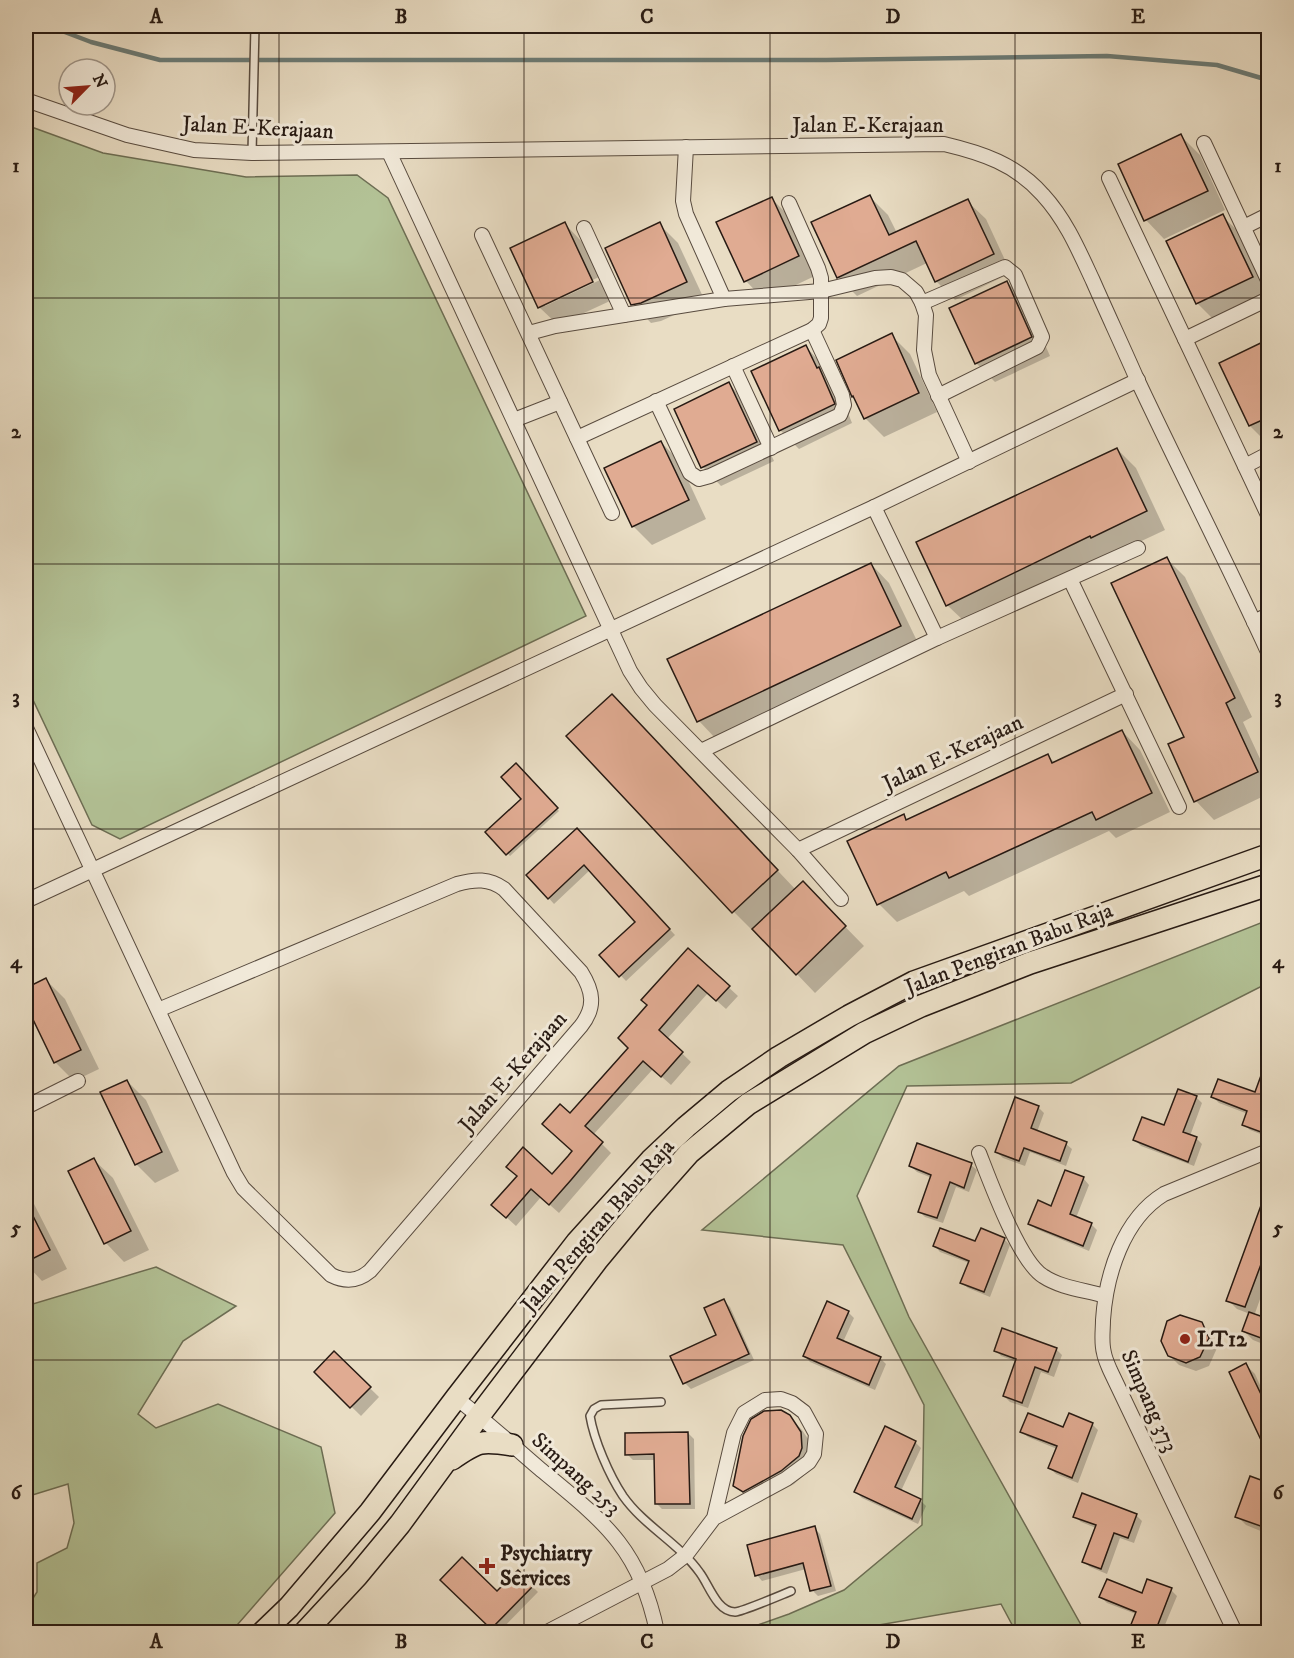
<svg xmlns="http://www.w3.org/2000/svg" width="1294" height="1658" viewBox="0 0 1294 1658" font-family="'IM FELL DW Pica',serif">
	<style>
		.green { fill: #b3c296; stroke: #6d6e54; stroke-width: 1.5 }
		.shadow { fill: #0003; fill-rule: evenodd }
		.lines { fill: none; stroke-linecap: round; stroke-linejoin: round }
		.stream { stroke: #6b7b76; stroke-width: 4.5 }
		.building { fill: #e0ab92; stroke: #271a13; stroke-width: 1.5 }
		.service-casing { stroke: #584b3f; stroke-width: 10 }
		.minor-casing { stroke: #584b3f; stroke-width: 16 }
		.primary-casing { stroke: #271a13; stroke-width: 24 }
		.service { stroke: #f1e9d9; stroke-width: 7 }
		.minor { stroke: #f1e9d9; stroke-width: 14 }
		.primary { stroke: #e9ddc4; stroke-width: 21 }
		.grid { fill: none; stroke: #271a13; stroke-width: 1.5; stroke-opacity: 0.55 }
		.poi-dot { fill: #8f2418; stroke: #f1e9d9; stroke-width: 2 }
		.labels { text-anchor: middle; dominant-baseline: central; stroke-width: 6; stroke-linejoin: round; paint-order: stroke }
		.street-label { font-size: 22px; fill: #271a13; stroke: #f1e9d9 }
		.poi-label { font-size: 22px; font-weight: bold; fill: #271a13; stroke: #f1e9d9; text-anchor: start }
		.neatline { fill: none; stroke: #271a13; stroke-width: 2 }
		.grid-label { font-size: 20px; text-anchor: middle; font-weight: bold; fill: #271a13 }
	</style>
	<rect width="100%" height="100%" fill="#e9ddc4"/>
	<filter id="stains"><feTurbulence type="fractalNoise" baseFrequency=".00333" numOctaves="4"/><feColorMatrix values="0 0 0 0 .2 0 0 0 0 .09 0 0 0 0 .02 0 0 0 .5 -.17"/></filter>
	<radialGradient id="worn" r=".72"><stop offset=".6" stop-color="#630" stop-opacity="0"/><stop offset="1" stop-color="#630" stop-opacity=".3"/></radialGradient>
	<g class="green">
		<polygon points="26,125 103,153 246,177 357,175 388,198 586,616 120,839 92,825 26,685"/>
		<polygon points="1268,920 1268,983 1071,1083 907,1086 857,1196 909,1317 1085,1632 1016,1632 1001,1604 838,1632 738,1632 789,1614 844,1590 922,1525 924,1405 843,1245 702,1230 899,1066"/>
		<polygon points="156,1267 236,1306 183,1341 138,1414 156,1428 218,1404 321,1447 335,1513 231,1632 26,1632 26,1609 37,1592 37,1563 67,1548 74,1523 68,1484 26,1497 26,1306"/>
	</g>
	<g class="shadow">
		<polygon points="1181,136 1200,155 1225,210 1164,239 1146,220"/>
		<polygon points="870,197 888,215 897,233 967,201 986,219 1011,273 955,300 936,281 927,263 857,296 838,277"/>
		<polygon points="771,198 790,217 817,275 764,300 746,281"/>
		<polygon points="1222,216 1241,234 1268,292 1268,297 1216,322 1197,303"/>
		<path d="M 565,224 L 583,243 L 610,301 L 558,325 L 539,307 ZM 599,277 L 600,280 L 545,306 L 545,303 Z"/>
		<polygon points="659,224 678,243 705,301 661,321 651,323 633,304"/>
		<polygon points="1007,282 1026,301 1050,356 995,382 976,363"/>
		<polygon points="891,335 910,354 937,412 884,437 865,418 857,400 853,396"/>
		<polygon points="1268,341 1268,444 1250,426 1221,364"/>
		<polygon points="806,347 824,366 838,388 852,423 799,449 780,430"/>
		<polygon points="729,384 747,403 774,461 721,486 703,467"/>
		<polygon points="661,442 679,461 706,519 652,545 633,526"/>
		<polygon points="1117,449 1136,468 1165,530 966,623 947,605"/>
		<polygon points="1167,559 1185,577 1252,717 1243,722 1268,776 1268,794 1214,820 1196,801 1186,738"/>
		<polygon points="871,564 889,583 919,645 717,740 699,721 669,659"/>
		<polygon points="630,714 796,890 821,902 864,946 815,993 754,929 752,930 734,912 568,736"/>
		<polygon points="1122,731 1140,750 1170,812 1116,838 1109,831 969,896 964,891 897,922 879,904 903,816 908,821 1048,756 1055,763"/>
		<polygon points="516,765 559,811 510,856 487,832 523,799"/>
		<polygon points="582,836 675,935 626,981 601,955 637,922 590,870 554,904 528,875"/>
		<polygon points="688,950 738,996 726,1009 708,993 667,1039 691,1062 671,1085 653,1069 593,1135 611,1153 559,1213 541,1197 516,1226 493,1205 552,1176 573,1151 571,1115 630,1048 648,1005"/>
		<polygon points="46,980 65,999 99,1069 74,1081 55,1062 26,1002 26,990"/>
		<polygon points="1268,1074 1268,1137 1250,1130 1244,1124 1248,1114 1219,1103 1213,1097 1256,1094"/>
		<polygon points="127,1081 146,1100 179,1171 155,1183 136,1164"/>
		<polygon points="1196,1097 1202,1103 1190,1136 1196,1138 1202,1144 1194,1166 1141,1146 1135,1140 1165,1127"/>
		<polygon points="1038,1107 1044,1113 1037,1132 1066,1144 1072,1149 1066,1166 1030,1152 1025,1166 1003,1158 997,1152"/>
		<polygon points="94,1160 113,1178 149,1250 124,1262 106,1243"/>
		<polygon points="971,1165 977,1170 969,1192 956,1187 943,1223 925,1217 919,1211 932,1178 917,1172 911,1166"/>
		<polygon points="1066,1172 1084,1179 1089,1185 1076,1218 1091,1224 1097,1230 1089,1251 1036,1229 1030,1224 1052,1208"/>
		<polygon points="26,1192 31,1198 67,1269 42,1281 26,1264"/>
		<polygon points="1268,1202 1268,1277 1254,1316 1268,1321 1268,1346 1253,1340 1244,1331 1250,1314 1237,1309 1228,1300"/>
		<polygon points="1004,1239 1010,1245 990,1297 968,1288 962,1283 969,1263 940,1252 935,1246 976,1243"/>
		<polygon points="724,1301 730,1307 754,1360 691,1389 685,1383 718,1336"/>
		<polygon points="848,1312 854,1318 843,1342 880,1358 886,1364 875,1390 810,1362 805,1356"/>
		<polygon points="1201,1324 1211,1333 1217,1348 1209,1366 1196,1371 1179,1365 1169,1355"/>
		<polygon points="1056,1349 1062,1355 1054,1377 1041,1372 1028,1408 1010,1402 1004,1396 1017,1362 1001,1356 996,1350"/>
		<polygon points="334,1353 379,1397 361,1416 316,1372"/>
		<polygon points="1246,1365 1255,1374 1268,1403 1268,1451"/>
		<polygon points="789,1416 802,1430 813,1446 811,1469 794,1484 757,1504 748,1498 735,1486"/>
		<polygon points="1092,1424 1098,1430 1078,1483 1056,1474 1050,1468 1057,1449 1028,1437 1022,1432 1064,1429"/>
		<polygon points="688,1433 694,1439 695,1509 662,1509 656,1503 655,1460 633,1460 627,1454"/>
		<polygon points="915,1442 921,1448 901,1491 920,1500 926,1506 918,1524 862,1498 856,1492"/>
		<polygon points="1268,1484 1268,1534 1246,1525 1237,1516"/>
		<polygon points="1136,1515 1142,1521 1134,1543 1120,1538 1107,1574 1090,1567 1084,1562 1096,1528 1081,1522 1075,1516"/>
		<polygon points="814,1528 820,1534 836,1591 818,1596 812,1590 806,1569 762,1581 757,1575"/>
		<polygon points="518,1572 538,1592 499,1632 497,1632 442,1580 497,1593"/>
		<polygon points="1171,1590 1177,1596 1162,1632 1129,1632 1136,1614 1107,1603 1101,1597 1143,1594"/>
		<polygon points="978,1627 984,1632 966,1632"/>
	</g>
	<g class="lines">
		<polyline class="stream" points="49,26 91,42 160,60 826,60 1107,56 1217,65 1268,80"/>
	</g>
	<g class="building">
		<polygon points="1181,134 1208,191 1144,221 1118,164"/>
		<polygon points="870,195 889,235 968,199 994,254 935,282 916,241 837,278 811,222"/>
		<polygon points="772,197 799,256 744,282 716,222"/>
		<polygon points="1223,214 1253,277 1196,304 1166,241"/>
		<polygon points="565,222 593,282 538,308 510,248"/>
		<polygon points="660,222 687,282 641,303 631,305 605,248"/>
		<polygon points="1007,281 1032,337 975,364 949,308"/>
		<polygon points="892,333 919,393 864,419 853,396 852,397 836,360"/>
		<polygon points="1269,339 1269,417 1249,426 1219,363"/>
		<polygon points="806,345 817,368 819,367 835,404 779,431 751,371"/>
		<polygon points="729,382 757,442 701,468 674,409"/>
		<polygon points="661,441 689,500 632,527 604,468"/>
		<polygon points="1117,448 1147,511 1091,538 1090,536 946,606 916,542"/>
		<polygon points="1167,557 1235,698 1226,703 1258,772 1194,802 1168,744 1184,737 1111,583"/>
		<polygon points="871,563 901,626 697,722 667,659"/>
		<polygon points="612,694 778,870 732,913 566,736"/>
		<polygon points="1122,730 1152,793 1096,820 1092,812 949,878 946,872 877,905 847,841 904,814 906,820 1048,754 1052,763"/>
		<polygon points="516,763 558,808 506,855 485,832 521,799 501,777"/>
		<polygon points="577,828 670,929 619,977 599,955 635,922 584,865 548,899 526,875"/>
		<polygon points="803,881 846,926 796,975 752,929"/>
		<polygon points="688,948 730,986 716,1001 698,985 659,1030 683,1052 661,1077 643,1061 585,1126 603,1142 571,1180 549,1205 531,1189 506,1218 491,1205 517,1176 506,1167 523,1147 552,1174 568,1156 572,1151 542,1124 560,1104 570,1113 628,1048 618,1038 647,1005 641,1000"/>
		<polygon points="46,978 81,1050 54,1063 26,1005 26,988"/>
		<polygon points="1267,1059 1269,1059 1269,1135 1242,1125 1247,1111 1211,1097 1218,1079 1255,1092"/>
		<polygon points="127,1080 162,1152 135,1165 100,1092"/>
		<polygon points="1178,1089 1197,1096 1183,1132 1197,1137 1188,1162 1133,1140 1142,1117 1164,1125"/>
		<polygon points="1015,1097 1039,1106 1031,1128 1067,1142 1060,1161 1024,1148 1019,1161 995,1152"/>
		<polygon points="917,1143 972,1163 964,1188 950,1182 937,1218 918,1212 931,1175 909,1166"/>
		<polygon points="94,1158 131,1231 104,1244 68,1171"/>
		<polygon points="1065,1170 1084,1177 1070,1214 1092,1223 1083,1246 1028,1224 1038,1200 1051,1206"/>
		<polygon points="1267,1189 1269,1189 1269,1243 1245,1307 1226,1301"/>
		<polygon points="26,1202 50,1250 26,1262"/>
		<polygon points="940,1228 975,1241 981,1228 1005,1238 984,1292 960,1283 969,1261 933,1246"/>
		<polygon points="724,1299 749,1354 683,1384 670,1356 716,1335 704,1308"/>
		<polygon points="827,1301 849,1311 837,1338 881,1357 869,1385 803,1356"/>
		<polygon points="1249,1312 1269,1319 1269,1341 1242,1331"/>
		<polygon points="1180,1315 1202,1322 1209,1338 1200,1357 1186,1363 1168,1356 1161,1341 1167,1321"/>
		<polygon points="1002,1328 1057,1348 1048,1372 1035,1367 1022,1403 1003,1396 1016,1359 994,1351"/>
		<polygon points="334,1351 371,1387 350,1408 314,1372"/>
		<polygon points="1246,1363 1269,1411 1269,1457 1229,1372"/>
		<polygon points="781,1410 790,1415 801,1432 802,1448 799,1456 781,1471 743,1492 733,1486 743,1436 751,1419 764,1411"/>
		<polygon points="1028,1413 1063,1427 1069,1413 1093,1423 1072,1478 1048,1468 1057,1446 1020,1432"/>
		<polygon points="885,1426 916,1441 895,1487 921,1499 912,1519 854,1492"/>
		<polygon points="688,1432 690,1504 655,1504 654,1454 625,1455 625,1433"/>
		<polygon points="1250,1476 1269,1483 1269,1529 1235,1517"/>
		<polygon points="1082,1493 1137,1514 1128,1538 1114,1533 1101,1569 1082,1562 1096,1525 1073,1517"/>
		<polygon points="815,1526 831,1586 810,1591 803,1563 755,1576 747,1545"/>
		<polygon points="462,1557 497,1591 518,1570 534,1585 491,1629 440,1580"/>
		<polygon points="1107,1579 1142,1593 1147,1579 1172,1588 1155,1632 1128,1632 1136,1612 1099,1597"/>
	</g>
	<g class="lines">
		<g class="service-casing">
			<g id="service">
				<polyline points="252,153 255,26"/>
				<path d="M 661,1402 L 601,1405 L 594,1409 L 590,1416 C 594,1440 609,1475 623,1496 C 644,1526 679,1543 700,1573 C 709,1585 717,1612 735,1612 C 744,1611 781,1595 791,1591"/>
			</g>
		</g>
		<g class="minor-casing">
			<g id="minor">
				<path d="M 26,100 L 127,135 L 194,150 L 252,153 L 944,144 C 982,153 1016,164 1043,195 C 1066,220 1079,251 1093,281 C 1107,313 1122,345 1136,377 C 1179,469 1226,560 1268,652"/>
				<polyline points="1204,143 1268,280"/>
				<polyline points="686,147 683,201 686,214 724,299"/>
				<polyline points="389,152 630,671 641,688 655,705 798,850 841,899"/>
				<polyline points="1109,178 1268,515"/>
				<polyline points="1244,227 1268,215"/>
				<polyline points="584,228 624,315"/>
				<polyline points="482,235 612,513"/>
				<polyline points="922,303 1005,267 1015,275 1042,337 1037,347 938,396"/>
				<polyline points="529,333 555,326 724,299 821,291 875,278 891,277 902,280 916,292 922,303 926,315 924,350 929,375 969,462"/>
				<polyline points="1185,339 1268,299"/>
				<polyline points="733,366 771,448"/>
				<polyline points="656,401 690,473 699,479 710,476 840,415 844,405 842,395 812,330"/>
				<polyline points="514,420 560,402"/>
				<polyline points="577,438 812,330 819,324 821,318 821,278 818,268 789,203"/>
				<polyline points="1245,466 1268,454"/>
				<polyline points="874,507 937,638"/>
				<polyline points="1070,579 1179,807"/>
				<polyline points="1254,622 1268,615"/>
				<path d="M 26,728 L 234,1173 L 243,1188 L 331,1275 C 345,1282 357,1282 370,1271 L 581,1026 C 596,1007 593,991 581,972 L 504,889 C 489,878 475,879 457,884 L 158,1010"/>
				<polyline points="701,751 937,638 1138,548"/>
				<polyline points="798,850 1126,694"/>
				<polyline points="26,901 874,507 1138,380"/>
				<polyline points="26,1107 78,1081"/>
				<path d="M 979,1153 C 990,1181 1019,1261 1043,1276 C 1061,1288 1085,1290 1105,1296"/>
				<path d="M 456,1398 C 485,1420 512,1445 540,1469 C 603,1521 640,1548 657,1632"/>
				<polyline points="547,1632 668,1569 686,1555 714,1518 734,1433 744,1413 765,1400 781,1399 792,1403 804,1412 816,1434 814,1454 809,1462 786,1479 714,1518"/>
				<path d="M 1235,1632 L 1110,1370 C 1108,1365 1105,1359 1104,1353 C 1101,1342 1103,1331 1103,1320 C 1106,1275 1123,1219 1164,1194 L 1268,1151"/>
			</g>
		</g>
		<g class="primary-casing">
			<g id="primary">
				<path d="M 452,1459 C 478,1441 481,1440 512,1445"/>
				<polyline points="263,1632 289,1607 370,1512 456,1398 577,1242 651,1160 686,1127 729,1091 779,1057 849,1016 914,982 1268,855"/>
				<polyline points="305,1632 357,1576 400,1524 479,1416 598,1259 642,1206 689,1153 748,1104 864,1033 921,1006 1030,963 1268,885"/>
			</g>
		</g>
		<use href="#service" class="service"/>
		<use href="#minor" class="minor"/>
		<use href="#primary" class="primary"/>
	</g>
	<path class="grid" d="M 279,26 L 279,1632M 524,26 L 524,1632M 770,26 L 770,1632M 1015,26 L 1015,1632M 26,298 L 1268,298M 26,564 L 1268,564M 26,829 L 1268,829M 26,1094 L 1268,1094M 26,1360 L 1268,1360"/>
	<g class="poi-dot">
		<circle cx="1185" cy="1339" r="6"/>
		<path d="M484 1557h6v6h6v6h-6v6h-6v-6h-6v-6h6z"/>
	</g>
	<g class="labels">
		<g class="street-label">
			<text x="868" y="125">Jalan E-Kerajaan</text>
			<text transform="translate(258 128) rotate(3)">Jalan E-Kerajaan</text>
			<text transform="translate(953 753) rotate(-25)">Jalan E-Kerajaan</text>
			<text transform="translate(1009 949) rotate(-21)">Jalan Pengiran Babu Raja</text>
			<text transform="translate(513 1072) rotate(-49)">Jalan E-Kerajaan</text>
			<text transform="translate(598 1226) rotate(-49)">Jalan Pengiran Babu Raja</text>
			<text transform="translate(1149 1401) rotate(66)">Simpang 373</text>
			<text transform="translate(576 1474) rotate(42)">Simpang 253</text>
		</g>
		<g class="poi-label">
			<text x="1197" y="1339">LT12</text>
			<text x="500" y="1553">Psychiatry<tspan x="500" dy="25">Services</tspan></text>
		</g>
	</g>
	<rect width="1294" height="1658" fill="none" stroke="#e9ddc4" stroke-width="66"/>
	<g transform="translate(87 87) rotate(65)"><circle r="28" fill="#f1e9d9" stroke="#a0968a" stroke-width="1.5"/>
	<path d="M0-4.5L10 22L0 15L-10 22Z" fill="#8f2418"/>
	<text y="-9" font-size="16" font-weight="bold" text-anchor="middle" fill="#271a13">N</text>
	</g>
	<rect x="33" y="33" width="1228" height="1592" class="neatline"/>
	<g class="grid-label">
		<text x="156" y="23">A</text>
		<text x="401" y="23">B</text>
		<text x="647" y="23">C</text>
		<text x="893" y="23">D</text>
		<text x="1138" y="23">E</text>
		<text x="16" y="172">1</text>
		<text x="1278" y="172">1</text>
		<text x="16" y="438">2</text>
		<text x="1278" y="438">2</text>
		<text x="16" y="703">3</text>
		<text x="1278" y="703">3</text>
		<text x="16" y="968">4</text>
		<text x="1278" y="968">4</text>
		<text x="16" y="1234">5</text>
		<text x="1278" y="1234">5</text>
		<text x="16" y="1499">6</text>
		<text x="1278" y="1499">6</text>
		<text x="156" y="1648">A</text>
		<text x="401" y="1648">B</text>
		<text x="647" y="1648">C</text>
		<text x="893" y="1648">D</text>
		<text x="1138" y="1648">E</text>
	</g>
	<rect width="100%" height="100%" filter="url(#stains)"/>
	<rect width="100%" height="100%" fill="url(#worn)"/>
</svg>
